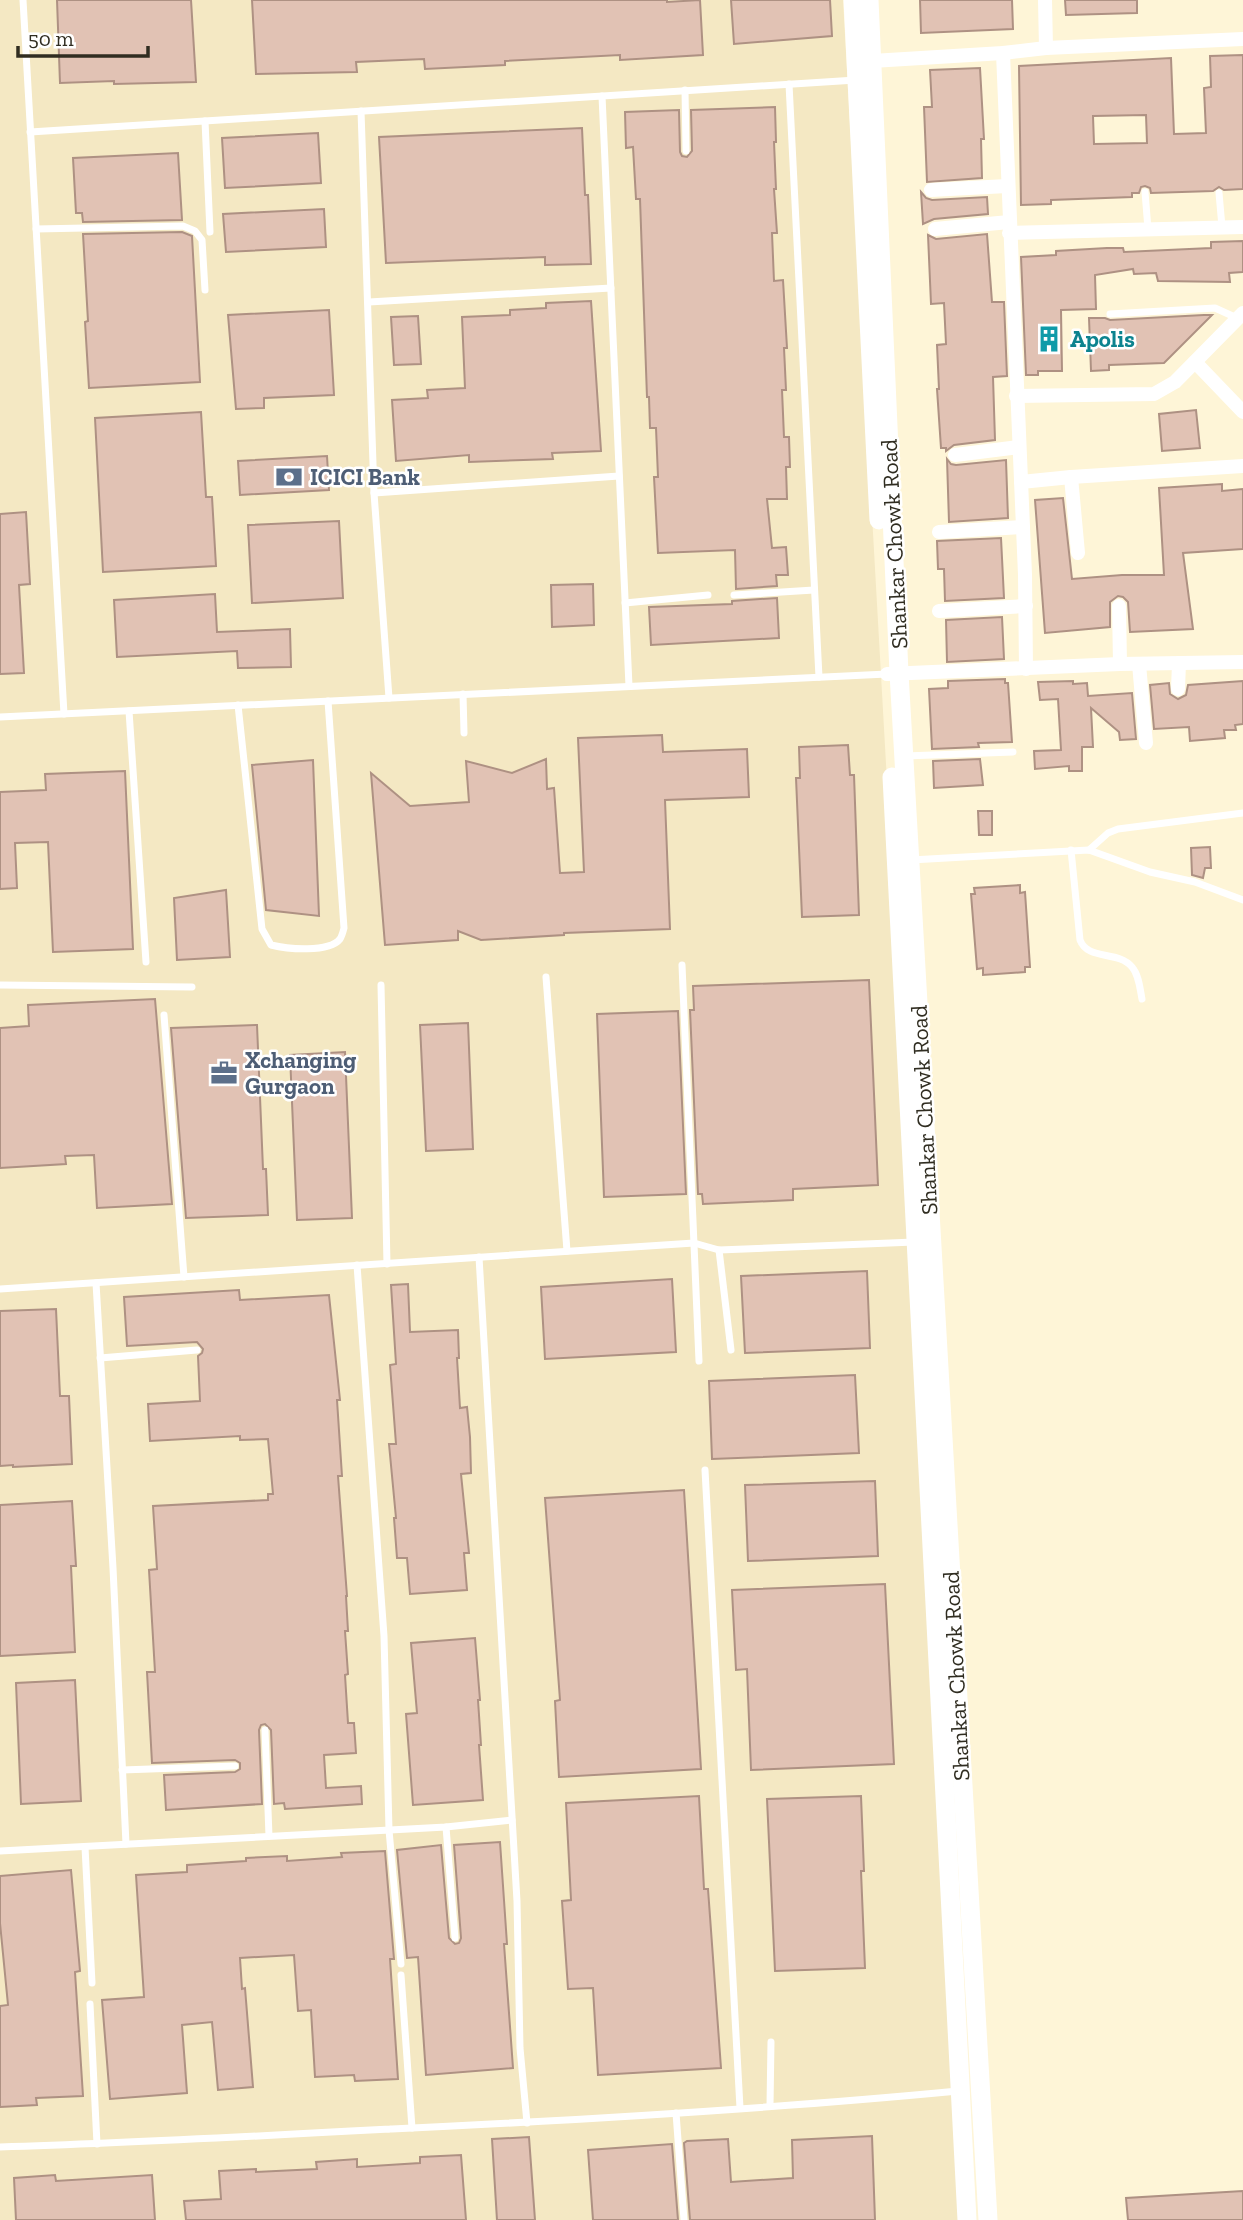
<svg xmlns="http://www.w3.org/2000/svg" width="1243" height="2220" viewBox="0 0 1243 2220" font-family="'Zilla Slab',serif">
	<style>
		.built { fill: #f4e8c3 }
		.building { fill: #e1c2b4; stroke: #ae9183; stroke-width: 2; fill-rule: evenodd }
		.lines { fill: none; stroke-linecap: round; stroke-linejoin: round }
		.lane { stroke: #fff; stroke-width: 7 }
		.street { stroke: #fff; stroke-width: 14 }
		.secondary { stroke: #fff; stroke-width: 19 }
		.labels { text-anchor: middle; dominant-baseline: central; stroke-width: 5; stroke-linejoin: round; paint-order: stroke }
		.culture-label { font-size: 23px; font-weight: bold; fill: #0d838f; stroke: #fff; text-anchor: start }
		.service-label { font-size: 23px; font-weight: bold; fill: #4e5e75; stroke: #fff; text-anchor: start }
		.street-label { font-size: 23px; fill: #302d21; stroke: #fff }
	</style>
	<rect width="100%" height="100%" fill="#fef5d7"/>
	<polygon class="built" points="0,0 843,0 968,2220 0,2220"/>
	<g class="building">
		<polygon points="57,0 191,0 196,82 114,84 114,81 60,83"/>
		<polygon points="252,0 667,0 667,2 700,0 703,55 620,60 620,55 505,61 505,65 425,69 424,59 356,62 357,72 256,74"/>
		<polygon points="731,0 830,0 832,36 734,44"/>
		<polygon points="920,0 1012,0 1013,29 921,33"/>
		<polygon points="1065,0 1137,0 1137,13 1066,15"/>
		<path d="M 1243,55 L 1243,189 L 1224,190 L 1219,187 L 1213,191 L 1151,193 L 1150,188 L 1145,186 L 1141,187 L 1139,193 L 1132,193 L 1132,197 L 1051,200 L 1051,204 L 1021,205 L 1019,66 L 1171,58 L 1174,134 L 1206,133 L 1204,88 L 1211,87 L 1210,56 ZM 1146,115 L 1147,143 L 1094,144 L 1093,116 Z"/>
		<polygon points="980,68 984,139 981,139 982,178 927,182 924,107 932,107 930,70"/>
		<polygon points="775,107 776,142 774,142 776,189 774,189 777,233 772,233 774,281 783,280 787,348 784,348 786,390 782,390 784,437 789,437 790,467 786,467 787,499 767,499 772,548 786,547 788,575 776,575 777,586 736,589 735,550 658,553 654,477 658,477 656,428 650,428 649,397 647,397 640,199 636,199 633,147 626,148 625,112 679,110 680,152 682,156 687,157 692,151 691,110"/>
		<polygon points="582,128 585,195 588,195 591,264 545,265 545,257 386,263 379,137"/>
		<polygon points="318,133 321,183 225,188 222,138"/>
		<polygon points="178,153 182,220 83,222 82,213 76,213 73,158"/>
		<polygon points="921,192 926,198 932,200 987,197 988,214 934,219 923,224"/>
		<polygon points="324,209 326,247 226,252 223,214"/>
		<polygon points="182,232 192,236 200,382 89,388 85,322 88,321 83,234"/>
		<polygon points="987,234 992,302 1004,302 1007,376 993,377 995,440 954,445 946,451 946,448 941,448 937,389 939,389 937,345 946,344 944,303 931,304 928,235 936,239"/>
		<polygon points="1243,241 1243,272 1229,273 1230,282 1158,281 1156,273 1134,274 1133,269 1095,275 1096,309 1061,310 1062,371 1038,371 1038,375 1026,375 1021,257 1056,255 1056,251 1107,248 1123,248 1124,252 1211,248 1211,242"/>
		<polygon points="591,301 601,451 552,453 553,459 469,462 469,455 396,461 392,400 428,398 427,390 465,388 462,317 510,315 510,310 546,308 546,303"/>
		<polygon points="329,310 334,395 264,398 264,408 236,409 228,315"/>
		<polygon points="1204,315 1212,315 1164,363 1109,365 1109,370 1091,371 1089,318 1105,318 1110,320"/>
		<polygon points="418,316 421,364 394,365 391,317"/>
		<polygon points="1196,410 1200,448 1162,451 1159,414"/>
		<polygon points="201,412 206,497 212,497 216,566 103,572 95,418"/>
		<polygon points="327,456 329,490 240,495 238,461"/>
		<polygon points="947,459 951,464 956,465 1006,460 1008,518 949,522"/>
		<polygon points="1222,484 1222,491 1243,489 1243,549 1183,553 1193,629 1130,632 1128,602 1123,597 1118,596 1110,602 1110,627 1045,633 1035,500 1063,498 1072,579 1122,575 1164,575 1159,488"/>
		<polygon points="26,512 30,584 19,585 24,673 0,674 0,514"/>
		<polygon points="339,521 343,598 252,603 248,525"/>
		<polygon points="1001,538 1004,598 945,601 944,569 938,569 937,541"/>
		<polygon points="593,584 594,625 552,627 551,585"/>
		<polygon points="215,594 217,632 290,629 291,667 238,668 237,651 117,657 114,600"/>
		<polygon points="777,598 779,638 651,645 649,607 732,604 732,601"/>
		<polygon points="1002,617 1004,659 947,662 946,620"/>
		<polygon points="1005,679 1005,683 1008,683 1012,742 978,743 979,747 932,749 929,689 948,688 948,681"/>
		<polygon points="1073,681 1073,684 1087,683 1088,696 1132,693 1136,739 1120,740 1119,732 1091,708 1093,747 1082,747 1082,771 1069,771 1069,766 1035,769 1034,751 1061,750 1058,699 1040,700 1038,682"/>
		<polygon points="1243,681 1243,724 1235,725 1236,730 1224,730 1225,738 1190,741 1189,727 1154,729 1150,685 1169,683 1170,694 1178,699 1186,695 1188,685"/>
		<polygon points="662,735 663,752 747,749 749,797 665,800 670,929 564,933 564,935 481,940 458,931 458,940 385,945 371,773 410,806 469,802 466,761 512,773 546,759 547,789 554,788 560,873 584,872 578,738"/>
		<polygon points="848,745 850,775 854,775 859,915 802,917 796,778 800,778 799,747"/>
		<polygon points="980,759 983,785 934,788 933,761"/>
		<polygon points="313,760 319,916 266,910 252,765"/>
		<polygon points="125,771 133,949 53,952 48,842 15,843 17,888 0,889 0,792 46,790 45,774"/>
		<polygon points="978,811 992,811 992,835 979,835"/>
		<polygon points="1210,847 1211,868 1205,868 1203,878 1192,875 1191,848"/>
		<polygon points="1020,885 1020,893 1025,892 1030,967 1025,967 1025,972 983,975 983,968 977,969 971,894 975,894 974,888"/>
		<polygon points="226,890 230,957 177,960 174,898"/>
		<polygon points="869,980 878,1185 793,1189 793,1200 703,1204 702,1194 698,1194 690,1010 694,1010 693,986"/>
		<polygon points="155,999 172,1204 97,1208 94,1155 65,1156 66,1164 0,1168 0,1028 29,1026 28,1005"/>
		<polygon points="678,1011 686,1194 604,1197 597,1014"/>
		<polygon points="468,1023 473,1149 426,1151 420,1025"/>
		<polygon points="257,1025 263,1169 266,1169 268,1215 186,1218 171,1028"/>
		<polygon points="345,1052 352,1218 297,1220 290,1055"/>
		<polygon points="867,1271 870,1348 745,1353 741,1276"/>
		<polygon points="672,1279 676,1352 545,1359 541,1287"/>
		<polygon points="408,1284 410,1332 458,1330 459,1358 457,1358 460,1408 467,1407 470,1437 471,1473 461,1474 469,1553 464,1553 467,1590 410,1594 407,1558 397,1558 394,1518 396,1518 389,1444 396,1444 390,1365 396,1364 391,1285"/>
		<polygon points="239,1290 240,1300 329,1295 340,1400 337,1400 342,1476 338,1476 347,1596 346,1596 348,1631 345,1631 348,1674 345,1675 348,1723 354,1723 356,1753 324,1755 326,1788 361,1786 362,1804 285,1809 284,1803 274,1804 271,1730 265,1724 261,1725 259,1730 262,1804 166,1810 164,1775 235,1772 240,1769 240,1763 235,1760 152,1763 147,1672 155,1672 149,1570 157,1569 153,1506 268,1500 268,1494 273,1494 268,1439 240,1440 240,1436 150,1441 148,1404 200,1401 198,1356 202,1353 203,1349 197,1342 127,1346 124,1297"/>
		<polygon points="56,1309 60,1396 69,1396 72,1464 13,1467 13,1465 0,1466 0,1311"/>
		<polygon points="855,1375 859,1453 712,1459 709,1381"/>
		<polygon points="875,1481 878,1556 748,1561 745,1485"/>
		<polygon points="684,1490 701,1769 559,1777 555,1701 560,1700 545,1498"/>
		<polygon points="72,1501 76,1566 71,1566 75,1652 0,1656 0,1505"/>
		<polygon points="885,1584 894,1764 751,1770 747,1669 736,1670 732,1590"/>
		<polygon points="475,1638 480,1700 478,1700 481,1745 479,1745 483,1800 413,1805 406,1714 417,1713 411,1643"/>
		<polygon points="75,1680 81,1801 21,1804 16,1683"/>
		<polygon points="699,1796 704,1889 708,1889 721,2068 598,2075 593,1988 568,1989 562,1901 571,1900 566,1803"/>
		<polygon points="861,1796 864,1871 861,1871 865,1968 775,1971 767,1799"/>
		<polygon points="500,1842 507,1944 504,1944 513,2068 426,2075 418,1957 407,1958 397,1850 441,1845 449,1938 455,1944 459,1943 461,1938 454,1845"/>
		<polygon points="385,1851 394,1959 390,1959 398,2079 355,2081 354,2075 315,2077 311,2010 298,2011 294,1955 240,1958 242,1989 245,1988 253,2087 218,2090 212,2022 182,2025 187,2093 110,2099 102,2000 144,1997 136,1875 187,1872 187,1865 246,1861 246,1858 287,1856 287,1861 342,1857 341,1853"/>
		<polygon points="71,1870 80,1971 75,1972 83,2096 36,2098 37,2105 0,2107 0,2006 8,2005 0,1923 0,1876"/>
		<polygon points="872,2136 875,2220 690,2220 684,2143 687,2141 728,2139 731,2182 793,2178 792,2140"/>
		<polygon points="529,2137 535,2220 497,2220 492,2139"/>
		<polygon points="672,2144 678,2220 593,2220 588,2150"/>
		<polygon points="461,2155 466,2220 186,2220 184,2201 221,2199 219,2171 256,2169 256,2172 317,2169 316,2162 357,2159 357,2167 420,2163 420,2157"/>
		<polygon points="55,2175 56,2181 152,2175 155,2220 16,2220 14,2178"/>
		<polygon points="1243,2191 1243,2220 1128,2220 1126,2198"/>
	</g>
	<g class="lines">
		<g class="lane">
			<polyline points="23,0 64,714"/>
			<polyline points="789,84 819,677"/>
			<polyline points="685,90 686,151"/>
			<polyline points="602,96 629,686"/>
			<polyline points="361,111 374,493 389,698"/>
			<polyline points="205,121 210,232"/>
			<polyline points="30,132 856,80"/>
			<polyline points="1145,192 1148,229"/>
			<polyline points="1219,193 1222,227"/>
			<polyline points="36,229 183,226 195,231 202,240 205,290"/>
			<polyline points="369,302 611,288"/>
			<polyline points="1110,314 1215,308 1237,318"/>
			<polyline points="374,493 619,476"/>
			<polyline points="734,595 814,590"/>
			<polyline points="625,603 708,595"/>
			<polyline points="463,694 464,733"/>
			<path d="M 238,705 L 262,929 L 271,945 C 287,949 329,953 340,939 C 342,936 343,932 344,928 L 328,701"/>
			<polyline points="129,711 146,962"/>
			<polyline points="0,717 887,674"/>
			<polyline points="905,756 1013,752"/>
			<path d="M 1071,850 L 1080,940 C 1088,961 1118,950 1132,967 C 1139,975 1140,989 1142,999"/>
			<polyline points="1089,850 1108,833 1118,829 1243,813"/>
			<polyline points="911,860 1089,850 1150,872 1195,882 1243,900"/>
			<polyline points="682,965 699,1361"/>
			<polyline points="546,977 567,1251"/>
			<polyline points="0,985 192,987"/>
			<polyline points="381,985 387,1264"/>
			<polyline points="164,1015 184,1277"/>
			<polyline points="719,1250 731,1350"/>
			<polyline points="479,1257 517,1901 520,2048 527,2123"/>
			<polyline points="357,1265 384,1636 389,1830 401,1964"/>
			<polyline points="96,1283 113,1568 126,1844"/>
			<polyline points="0,1289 694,1243 719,1250 914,1242"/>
			<polyline points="100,1358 197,1350"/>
			<polyline points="705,1470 740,2108"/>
			<polyline points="265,1730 269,1836"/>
			<polyline points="122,1770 235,1766"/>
			<polyline points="446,1827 455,1938"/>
			<polyline points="85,1847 92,1983"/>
			<polyline points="0,1851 446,1827 512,1820"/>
			<polyline points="401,1975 412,2128"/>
			<polyline points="90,2004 97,2144"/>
			<polyline points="770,2105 771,2042"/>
			<polyline points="676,2113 684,2220"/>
			<path d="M 0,2147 C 131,2143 261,2136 392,2129 C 581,2120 770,2109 958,2091"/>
		</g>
		<g class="street">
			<polyline points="1045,0 1046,48"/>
			<polyline points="1003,53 1025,575 1026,669"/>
			<polyline points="872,61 1003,53 1046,48 1243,39"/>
			<polyline points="931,190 1007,186"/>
			<polyline points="935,229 1009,222"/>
			<polyline points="1009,233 1243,227"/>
			<polyline points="1195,362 1243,412"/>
			<polyline points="1016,396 1154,394 1175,382 1243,313"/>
			<polyline points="955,455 1019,447"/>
			<polyline points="1071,477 1078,553"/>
			<polyline points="1021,482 1071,477 1243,466"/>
			<polyline points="939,532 1023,527"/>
			<polyline points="1119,606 1120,664"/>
			<polyline points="939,611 1026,606"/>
			<polyline points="1139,664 1146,743"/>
			<polyline points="887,674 1120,664 1243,662"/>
			<polyline points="1178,689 1179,663"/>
		</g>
		<g class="secondary">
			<polyline points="853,0 879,520"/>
			<polyline points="869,0 899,673 988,2220"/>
			<polyline points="892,777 967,2220"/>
		</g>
	</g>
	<defs>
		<g id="building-bare" transform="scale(2.1)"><path d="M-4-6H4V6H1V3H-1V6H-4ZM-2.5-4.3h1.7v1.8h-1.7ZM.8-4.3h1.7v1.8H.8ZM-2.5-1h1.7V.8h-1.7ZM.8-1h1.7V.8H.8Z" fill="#0f9aa8" stroke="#fff" stroke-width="2.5" paint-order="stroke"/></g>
		<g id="bank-bare" transform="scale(2.1)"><path d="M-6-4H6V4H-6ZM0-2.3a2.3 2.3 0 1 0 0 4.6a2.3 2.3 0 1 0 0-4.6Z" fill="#5c6f8a" stroke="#fff" stroke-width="2.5" paint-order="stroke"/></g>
		<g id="office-bare" transform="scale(2.1)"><path d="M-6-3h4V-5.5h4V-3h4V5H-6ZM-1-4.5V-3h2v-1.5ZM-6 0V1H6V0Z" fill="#5c6f8a" stroke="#fff" stroke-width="2.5" paint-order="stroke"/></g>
	</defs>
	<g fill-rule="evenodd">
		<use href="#building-bare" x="1049" y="339"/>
		<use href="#bank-bare" x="289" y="477"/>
		<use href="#office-bare" x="224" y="1073"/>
	</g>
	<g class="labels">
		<g class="culture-label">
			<text x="1070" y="339">Apolis</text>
		</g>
		<g class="service-label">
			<text x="310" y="477">ICICI Bank</text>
			<text x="245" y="1060">Xchanging<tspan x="245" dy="26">Gurgaon</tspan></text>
		</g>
		<g class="street-label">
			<text transform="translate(894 544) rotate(-93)">Shankar Chowk Road</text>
			<text transform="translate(924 1110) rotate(-93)">Shankar Chowk Road</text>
			<text transform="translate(956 1676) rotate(-93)">Shankar Chowk Road</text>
		</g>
	</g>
	<path d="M18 46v10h130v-10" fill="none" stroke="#302d21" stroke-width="3.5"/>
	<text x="28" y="46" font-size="21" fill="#302d21" stroke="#ffffff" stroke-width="5" paint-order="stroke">50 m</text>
</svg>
